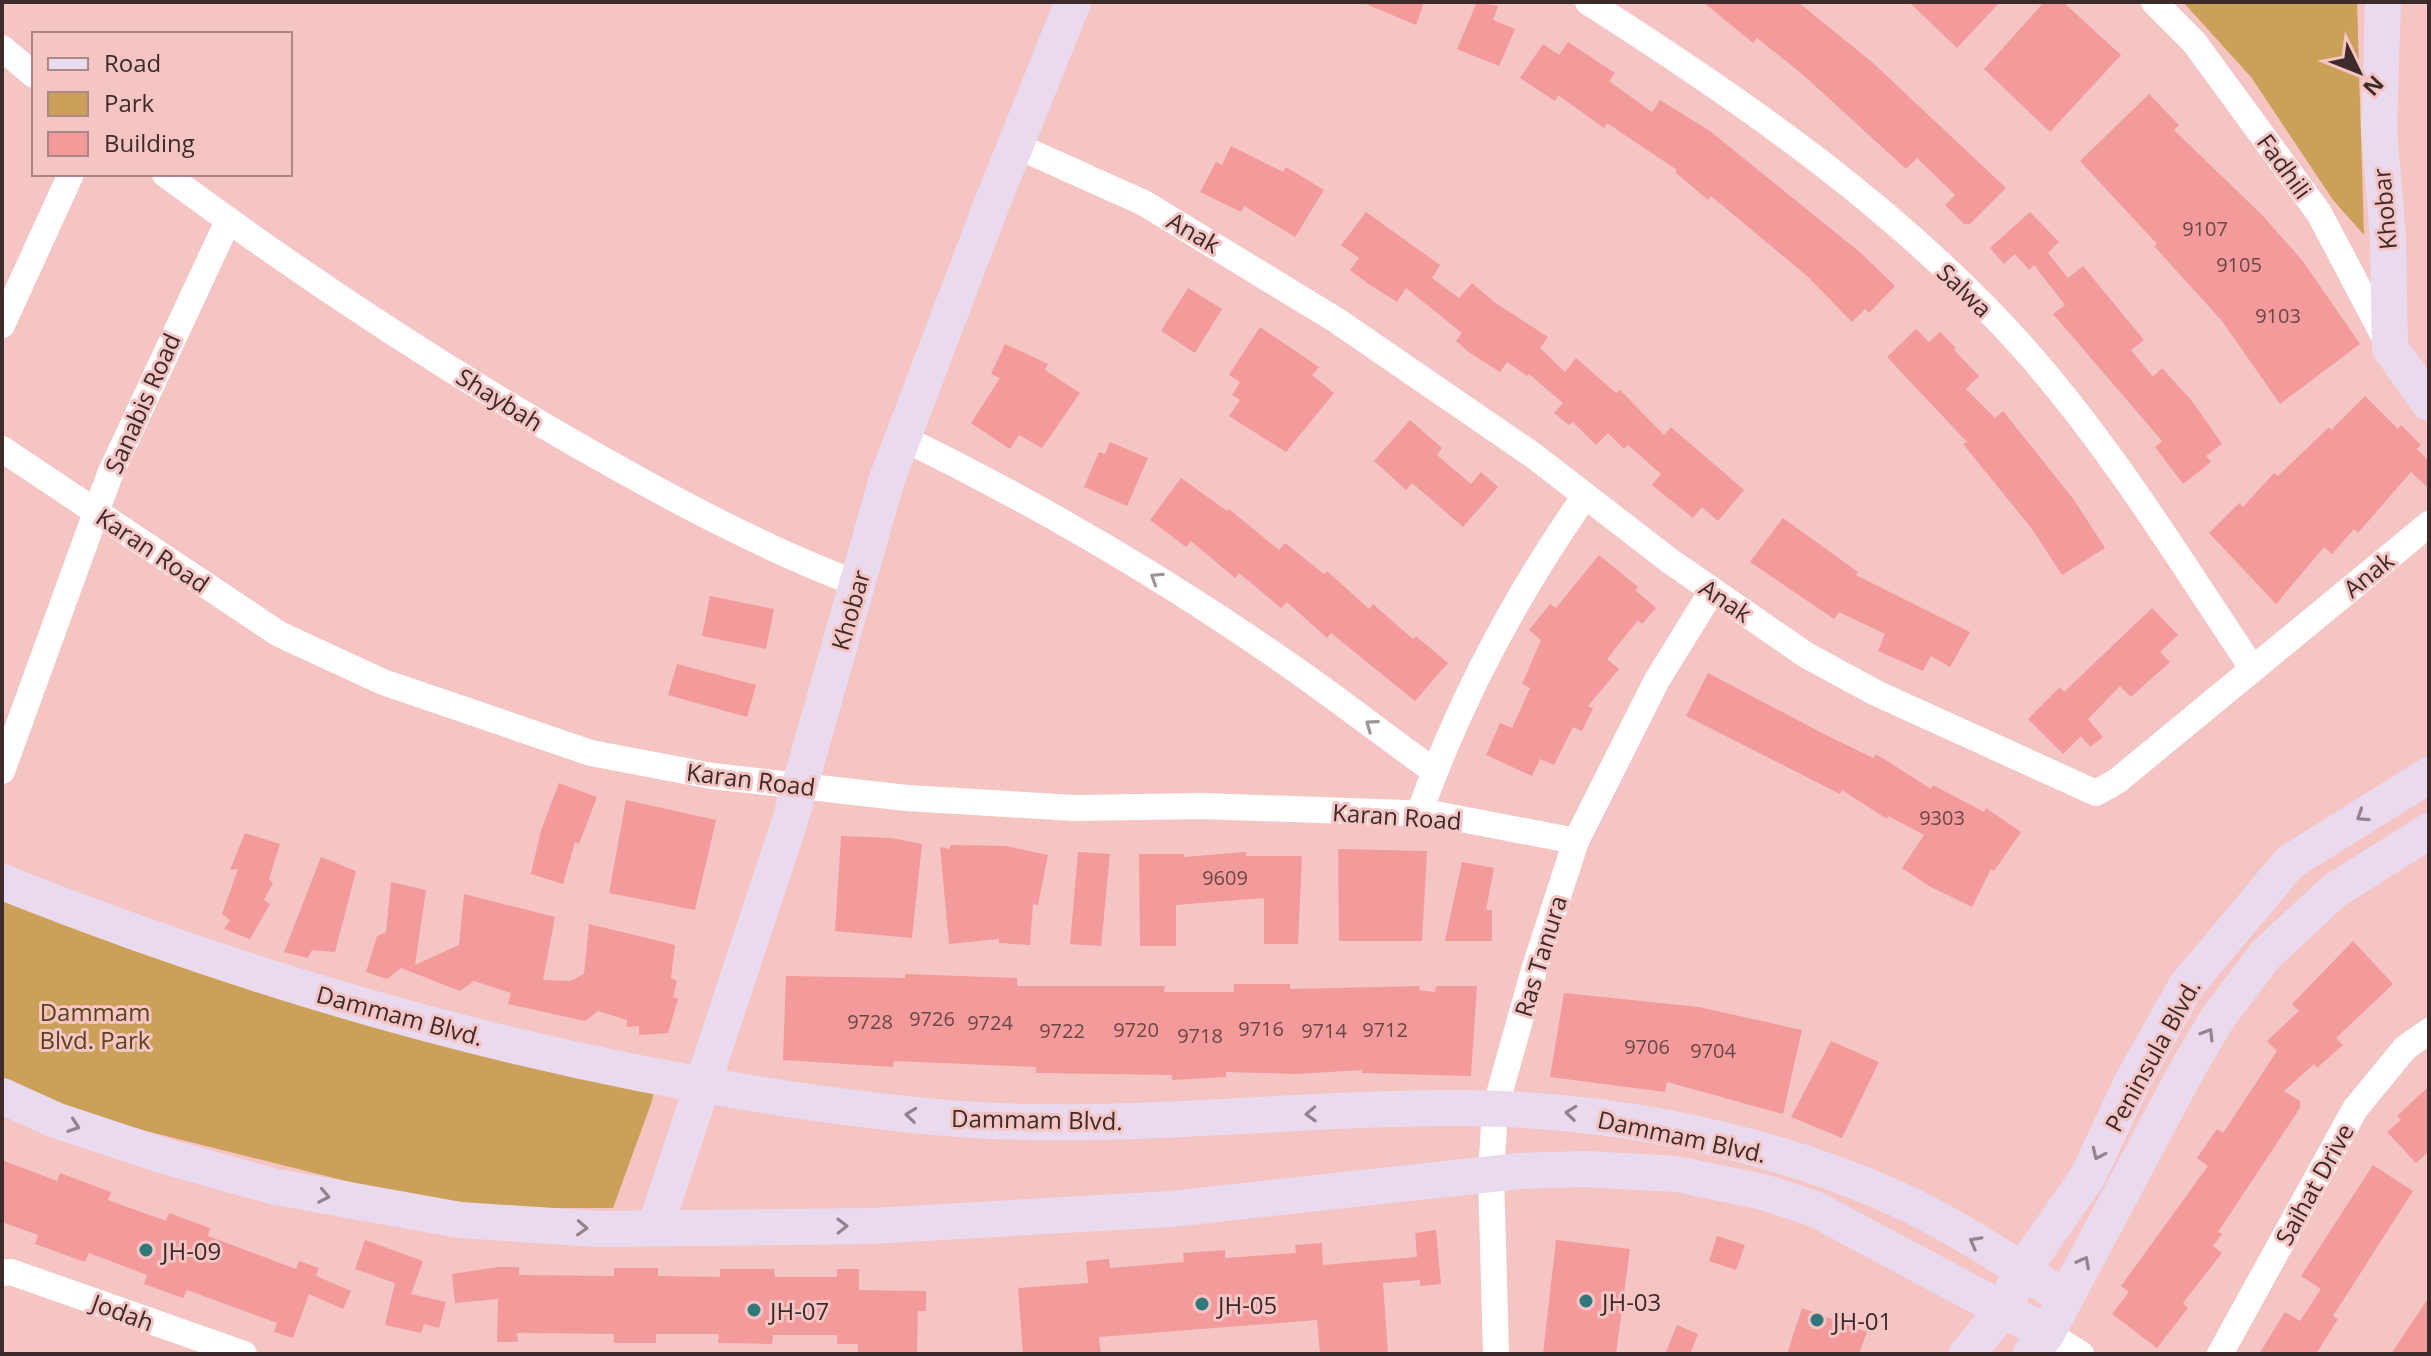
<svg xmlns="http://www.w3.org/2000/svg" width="2431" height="1356" viewBox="0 0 2431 1356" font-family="'Open Sans',sans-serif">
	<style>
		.green { fill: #cba159 }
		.building { fill: #f39a9b }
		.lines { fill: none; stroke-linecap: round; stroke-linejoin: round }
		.street { stroke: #fff; stroke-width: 26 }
		.secondary { stroke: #eadaee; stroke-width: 36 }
		.oneway { stroke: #9e9595 }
		.oneway2 { stroke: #94828c }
		.poi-dot { fill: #2f787c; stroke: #f5c5c4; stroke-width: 3 }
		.labels { text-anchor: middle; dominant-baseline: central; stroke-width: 6; stroke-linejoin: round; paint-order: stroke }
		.number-label { font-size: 20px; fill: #6a4747 }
		.street-label { font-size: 24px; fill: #3d2b2b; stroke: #f5c5c4 }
		.park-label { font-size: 24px; fill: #5a431a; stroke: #f5c5c4 }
		.poi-label { font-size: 24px; fill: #3d2b2b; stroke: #f5c5c4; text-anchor: start }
	</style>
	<rect width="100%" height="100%" fill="#f5c5c4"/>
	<g class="green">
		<polygon points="2183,2 2357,2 2364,235 2333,200 2251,77"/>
		<polygon points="2,890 655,1083 652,1101 613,1208 454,1208 38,1104 2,1086"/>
	</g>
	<g class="building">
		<polygon points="1361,2 1424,2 1416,25"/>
		<polygon points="1477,2 1498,6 1493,20 1515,29 1499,66 1457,49"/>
		<polygon points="1703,2 1798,2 1873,63 2006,188 1970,224 1964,224 1945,205 1955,195 1917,158 1906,169 1801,73 1757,38 1753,43"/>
		<polygon points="1909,2 2000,2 1957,48"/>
		<polygon points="2044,2 2063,2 2121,55 2050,132 1984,69"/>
		<polygon points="1568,42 1615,73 1609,81 1652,112 1660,100 1710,131 1862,254 1895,286 1869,313 1865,309 1852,322 1807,276 1711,196 1708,200 1675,172 1677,170 1607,123 1604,128 1558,95 1555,101 1520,78 1543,44 1559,55"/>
		<polygon points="2149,94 2179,125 2174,130 2263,216 2302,260 2360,344 2280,404 2222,321 2154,246 2157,244 2080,161"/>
		<polygon points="1231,146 1283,172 1286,167 1324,190 1295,237 1244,206 1241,212 1200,192 1216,162 1222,165"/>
		<polygon points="1366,212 1440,265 1432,278 1459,298 1472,283 1494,302 1548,337 1540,348 1565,372 1576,358 1616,393 1620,390 1664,435 1671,427 1744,490 1718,521 1702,507 1693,518 1652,485 1661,474 1628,445 1624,449 1608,433 1596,445 1573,422 1569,425 1554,413 1563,403 1529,374 1527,376 1507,362 1500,372 1470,353 1456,341 1462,333 1406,288 1397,302 1367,283 1350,270 1359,258 1341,245"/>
		<polygon points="2030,212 2059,242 2048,253 2068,278 2083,266 2144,340 2131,350 2153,377 2162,368 2192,401 2222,444 2206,456 2211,462 2183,484 2155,447 2162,441 2053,314 2065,305 2034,265 2029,270 2015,254 2004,264 1990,248"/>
		<polygon points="1188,288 1222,309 1195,353 1161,331"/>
		<polygon points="1260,327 1319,367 1312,375 1334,393 1286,452 1229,416 1240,400 1232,395 1240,382 1229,375"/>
		<polygon points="1916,329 1929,342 1940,332 1956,348 1954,350 1979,376 1966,389 1995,418 2003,411 2074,500 2105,548 2062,575 2032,529 1963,444 1967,442 1887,357"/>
		<polygon points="1005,344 1048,364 1045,370 1080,393 1042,448 1019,435 1010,449 971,423 1000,378 991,374"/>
		<polygon points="2365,396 2398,429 2401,425 2421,445 2417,449 2429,461 2429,489 2411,472 2358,533 2354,529 2332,554 2324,547 2276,604 2209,533 2239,503 2243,507 2274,473 2278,476 2329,427 2331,430"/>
		<polygon points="1410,420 1442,448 1437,455 1471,484 1481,472 1498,487 1463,527 1412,483 1406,490 1374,461"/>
		<polygon points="1110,442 1148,458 1127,506 1084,487 1099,452 1105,454"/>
		<polygon points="1181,478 1227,511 1229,509 1279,550 1285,543 1324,574 1327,571 1369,609 1373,604 1413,639 1416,636 1448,663 1415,701 1331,633 1327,638 1287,602 1281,608 1239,573 1235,578 1191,541 1186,547 1150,520"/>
		<polygon points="1783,518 1858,572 1856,575 1970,632 1950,667 1931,656 1923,671 1878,651 1885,634 1839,612 1834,619 1750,562"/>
		<polygon points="1599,555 1638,587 1635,590 1656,608 1642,624 1638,620 1607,659 1619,669 1588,706 1593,708 1582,731 1573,727 1554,765 1540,759 1532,776 1486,755 1500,723 1512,728 1530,688 1522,684 1541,640 1529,630 1550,604 1556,608"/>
		<polygon points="710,596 774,609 766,649 702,636"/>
		<polygon points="2152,608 2178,635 2160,652 2170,662 2131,697 2120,686 2088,719 2103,737 2090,747 2081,736 2063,754 2028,719 2060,687 2064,692"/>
		<polygon points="677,664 756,685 747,717 668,695"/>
		<polygon points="1708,673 1822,733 1873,758 1876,754 1931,789 1933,785 1984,812 1986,808 2021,832 1994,871 1991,869 1972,907 1929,886 1902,868 1924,835 1888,816 1887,819 1842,790 1840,794 1686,716"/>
		<polygon points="559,783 597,797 579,844 575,842 563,884 531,874 541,830"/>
		<polygon points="626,800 716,820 695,910 609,893"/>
		<polygon points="245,833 280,844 269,879 273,883 264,900 270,904 250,939 224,929 230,920 222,914 238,869 230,870"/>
		<polygon points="841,836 891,838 922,844 912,938 835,931"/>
		<polygon points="950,845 1006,846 1048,855 1038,905 1033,904 1030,945 999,943 999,939 949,944 940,847 950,849"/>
		<polygon points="1338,849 1427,851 1422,941 1339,941"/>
		<polygon points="1078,852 1110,854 1101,946 1070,944"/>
		<polygon points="1246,852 1246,856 1302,856 1298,944 1264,944 1264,898 1176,905 1176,946 1140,946 1139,854 1184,854 1184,857"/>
		<polygon points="321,857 356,871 335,952 312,950 308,958 284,952"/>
		<polygon points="1462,862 1494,868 1486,910 1492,910 1492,941 1445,941"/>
		<polygon points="391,882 426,890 415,965 459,945 464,894 555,917 543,980 570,981 584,974 589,924 675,945 671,978 677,981 673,997 678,999 668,1033 639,1035 639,1026 627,1027 627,1020 598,1011 585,1021 508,1004 511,993 474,981 460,991 401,968 387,979 366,972 377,936 386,932"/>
		<polygon points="2353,941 2393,984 2336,1038 2343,1045 2317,1068 2314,1064 2284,1091 2300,1101 2300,1108 2218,1232 2222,1234 2213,1246 2222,1253 2183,1303 2188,1308 2157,1348 2112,1314 2129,1292 2121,1286 2208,1166 2197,1158 2217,1129 2223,1133 2277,1051 2267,1041 2299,1011 2292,1004"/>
		<polygon points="905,974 1017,978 1017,986 1165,986 1164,992 1234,992 1234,984 1290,984 1290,989 1420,986 1419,990 1435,992 1436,986 1477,986 1471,1076 1362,1073 1362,1070 1296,1074 1226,1072 1226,1077 1172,1080 1172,1075 1036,1073 1036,1067 894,1061 893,1067 783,1060 786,976 905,978"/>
		<polygon points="1564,993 1699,1007 1802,1030 1783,1114 1667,1082 1665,1092 1550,1077"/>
		<polygon points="1831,1041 1879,1062 1842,1138 1791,1117"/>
		<polygon points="2429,1086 2429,1151 2416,1163 2387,1132 2401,1120 2397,1116"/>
		<polygon points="2,1160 57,1181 60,1173 111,1192 108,1200 166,1221 169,1213 210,1228 208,1236 296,1269 299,1261 319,1268 316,1276 351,1291 343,1309 309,1294 293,1338 274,1332 277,1323 187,1290 183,1298 144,1284 147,1275 89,1253 85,1262 35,1244 38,1235 2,1222"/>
		<polygon points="2373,1165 2413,1191 2333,1316 2338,1319 2316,1354 2259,1354 2285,1312 2300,1321 2321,1289 2301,1276"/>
		<polygon points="1436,1230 1441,1284 1420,1286 1420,1280 1383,1283 1388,1354 1320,1354 1317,1320 1099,1337 1101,1354 1023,1354 1018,1288 1088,1283 1086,1261 1109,1259 1110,1268 1184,1262 1183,1253 1225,1250 1225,1258 1296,1253 1295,1245 1322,1243 1323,1265 1417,1257 1415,1233"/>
		<polygon points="1717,1236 1745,1245 1736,1270 1709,1261"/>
		<polygon points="365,1240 423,1261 411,1294 446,1302 439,1328 424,1324 421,1333 385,1325 395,1283 355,1269"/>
		<polygon points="1556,1240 1630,1249 1616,1354 1543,1354"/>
		<polygon points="498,1267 519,1267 519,1275 614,1276 614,1268 658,1268 658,1276 720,1277 720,1269 774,1269 775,1277 837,1277 837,1269 859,1269 859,1290 926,1291 926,1311 918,1311 917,1354 858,1354 858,1344 837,1344 837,1335 773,1335 772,1344 718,1343 719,1334 656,1334 656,1343 614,1343 614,1334 517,1333 518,1342 497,1342 498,1299 455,1303 452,1274"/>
		<polygon points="2429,1297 2429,1354 2391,1354"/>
		<polygon points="1802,1308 1867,1332 1859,1354 1787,1354"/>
		<polygon points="1677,1325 1698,1334 1690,1354 1665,1354"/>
	</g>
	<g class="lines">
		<g class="street">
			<path d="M 1588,2 C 1745,102 1902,211 2027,352 C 2113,450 2180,560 2252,668"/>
			<polyline points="2154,2 2194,42 2319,213 2388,344"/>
			<polyline points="2,48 34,75"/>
			<polyline points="1015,145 1144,203 1336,320 1534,456 1670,561 1806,655 1876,693 2096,793 2117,781 2429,524"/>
			<path d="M 165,174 C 300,274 440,367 586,450 C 674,500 763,548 858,584"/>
			<polyline points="2,325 71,174"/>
			<path d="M 903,438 C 1040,505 1171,582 1296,670 C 1343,703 1388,738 1434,771"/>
			<polyline points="2,449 279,634 383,682 591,753 712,776 907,798 1075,808 1202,806 1435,814 1576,841"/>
			<polyline points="2,771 110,474 228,221"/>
			<path d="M 1419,814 C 1459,702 1517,593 1585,496"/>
			<polyline points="2,1273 11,1272 244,1354"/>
			<polyline points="2047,1333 2081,1354"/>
			<polyline points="1496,1354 1491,1174 1495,1109 1534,970 1576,841 1657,680 1712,591"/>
			<polyline points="2220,1354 2355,1109 2405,1048 2429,1031"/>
		</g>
		<g class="secondary">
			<polyline points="2383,2 2379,130 2388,237 2390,348 2429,403"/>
			<path d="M 2,882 C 294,998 601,1082 914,1115 C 1093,1135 1272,1108 1450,1108 C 1595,1107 1746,1135 1879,1191 C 1945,1218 2006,1260 2065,1298"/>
			<polyline points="2,1096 55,1120 164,1156 276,1187 460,1220 598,1229 871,1226 1171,1209 1519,1171 1585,1169 1677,1174 1763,1192 1815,1209 2047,1333"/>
			<polyline points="655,1228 788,827 887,479 989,211 1073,2"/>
			<polyline points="1967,1354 2002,1311 2022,1271 2088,1176 2132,1082 2186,986 2290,862 2429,775"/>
			<polyline points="2031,1354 2047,1333 2188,1068 2217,1019 2266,954 2334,891 2429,831"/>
		</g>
	</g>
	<defs><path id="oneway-chevron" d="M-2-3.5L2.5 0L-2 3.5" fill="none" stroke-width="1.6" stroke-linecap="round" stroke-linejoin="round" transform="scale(2)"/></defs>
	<g class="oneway">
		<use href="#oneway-chevron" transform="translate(1156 578) rotate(-147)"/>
		<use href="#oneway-chevron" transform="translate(1371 725) rotate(-144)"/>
	</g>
	<g class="oneway2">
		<use href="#oneway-chevron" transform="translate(2362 816) rotate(147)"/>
		<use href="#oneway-chevron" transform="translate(2208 1034) rotate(-59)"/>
		<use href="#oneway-chevron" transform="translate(1571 1113) rotate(-174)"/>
		<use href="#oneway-chevron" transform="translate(1311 1114) rotate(178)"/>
		<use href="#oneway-chevron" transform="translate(911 1115) rotate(-174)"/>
		<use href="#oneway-chevron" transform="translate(74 1126) rotate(19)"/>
		<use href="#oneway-chevron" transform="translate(2098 1154) rotate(115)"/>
		<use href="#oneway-chevron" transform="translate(324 1196) rotate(11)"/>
		<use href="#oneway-chevron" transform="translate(842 1226) rotate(-1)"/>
		<use href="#oneway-chevron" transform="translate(582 1228) rotate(3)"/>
		<use href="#oneway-chevron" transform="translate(1975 1242) rotate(-151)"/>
		<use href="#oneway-chevron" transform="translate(2084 1262) rotate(-62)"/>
	</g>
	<g class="poi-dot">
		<circle cx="146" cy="1250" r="8"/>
		<circle cx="1586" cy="1301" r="8"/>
		<circle cx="1202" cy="1304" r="8"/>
		<circle cx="754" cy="1310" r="8"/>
		<circle cx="1817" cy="1320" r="8"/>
	</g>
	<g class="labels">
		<g class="number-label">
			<text x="2205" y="228">9107</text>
			<text x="2239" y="264">9105</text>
			<text x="2278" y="315">9103</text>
			<text x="1942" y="817">9303</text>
			<text x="1225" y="877">9609</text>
			<text x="932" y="1018">9726</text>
			<text x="870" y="1021">9728</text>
			<text x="990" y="1022">9724</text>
			<text x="1261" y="1028">9716</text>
			<text x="1136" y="1029">9720</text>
			<text x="1385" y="1029">9712</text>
			<text x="1062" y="1030">9722</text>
			<text x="1324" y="1030">9714</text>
			<text x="1200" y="1035">9718</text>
			<text x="1647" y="1046">9706</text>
			<text x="1713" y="1050">9704</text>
		</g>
		<g class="street-label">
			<text transform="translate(2285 166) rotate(54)">Fadhili</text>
			<text transform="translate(2384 209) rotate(-95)">Khobar</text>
			<text transform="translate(1194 232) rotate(30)">Anak</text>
			<text transform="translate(1965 290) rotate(44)">Salwa</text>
			<text transform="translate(500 399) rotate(32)">Shaybah</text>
			<text transform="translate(142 403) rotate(-66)">Sanabis Road</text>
			<text transform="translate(153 550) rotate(34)">Karan Road</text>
			<text transform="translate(2368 574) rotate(-39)">Anak</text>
			<text transform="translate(1726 600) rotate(34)">Anak</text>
			<text transform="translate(850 610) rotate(-74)">Khobar</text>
			<text transform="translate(751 779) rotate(7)">Karan Road</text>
			<text transform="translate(1397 816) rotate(4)">Karan Road</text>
			<text transform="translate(1540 956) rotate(-73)">Ras Tanura</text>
			<text transform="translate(400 1015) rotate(15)">Dammam Blvd.</text>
			<text transform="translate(2152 1055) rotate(-61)">Peninsula Blvd.</text>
			<text transform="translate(1037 1119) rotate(1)">Dammam Blvd.</text>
			<text transform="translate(1682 1136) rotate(12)">Dammam Blvd.</text>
			<text transform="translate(2314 1184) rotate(-61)">Saihat Drive</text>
			<text transform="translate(123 1312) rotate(20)">Jodah</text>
		</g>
		<g class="park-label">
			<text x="95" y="1011">Dammam<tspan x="95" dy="28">Blvd. Park</tspan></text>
		</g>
		<g class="poi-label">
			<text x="162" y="1250">JH-09</text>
			<text x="1602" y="1301">JH-03</text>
			<text x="1218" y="1304">JH-05</text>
			<text x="770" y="1310">JH-07</text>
			<text x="1833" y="1320">JH-01</text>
		</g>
	</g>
	<rect width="2431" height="1356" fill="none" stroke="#3d2b2b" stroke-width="8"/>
	<rect x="32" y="32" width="260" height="144" fill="#f5c5c4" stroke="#ab8787" stroke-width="2"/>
	<rect x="48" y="58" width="40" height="12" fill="#eadaee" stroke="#ab8787" stroke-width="2"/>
	<text x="104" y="72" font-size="24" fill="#3d2b2b">Road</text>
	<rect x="48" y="92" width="40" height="24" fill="#cba159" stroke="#ab8787" stroke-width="2"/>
	<text x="104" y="112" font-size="24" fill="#3d2b2b">Park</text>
	<rect x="48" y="132" width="40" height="24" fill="#f39a9b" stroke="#ab8787" stroke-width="2"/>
	<text x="104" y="152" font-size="24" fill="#3d2b2b">Building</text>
	<g transform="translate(2359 72) rotate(133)" stroke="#f5c5c4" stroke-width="6" paint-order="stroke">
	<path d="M0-6L14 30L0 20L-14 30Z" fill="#3d2b2b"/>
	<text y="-12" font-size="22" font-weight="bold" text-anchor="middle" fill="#3d2b2b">N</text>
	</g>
</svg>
